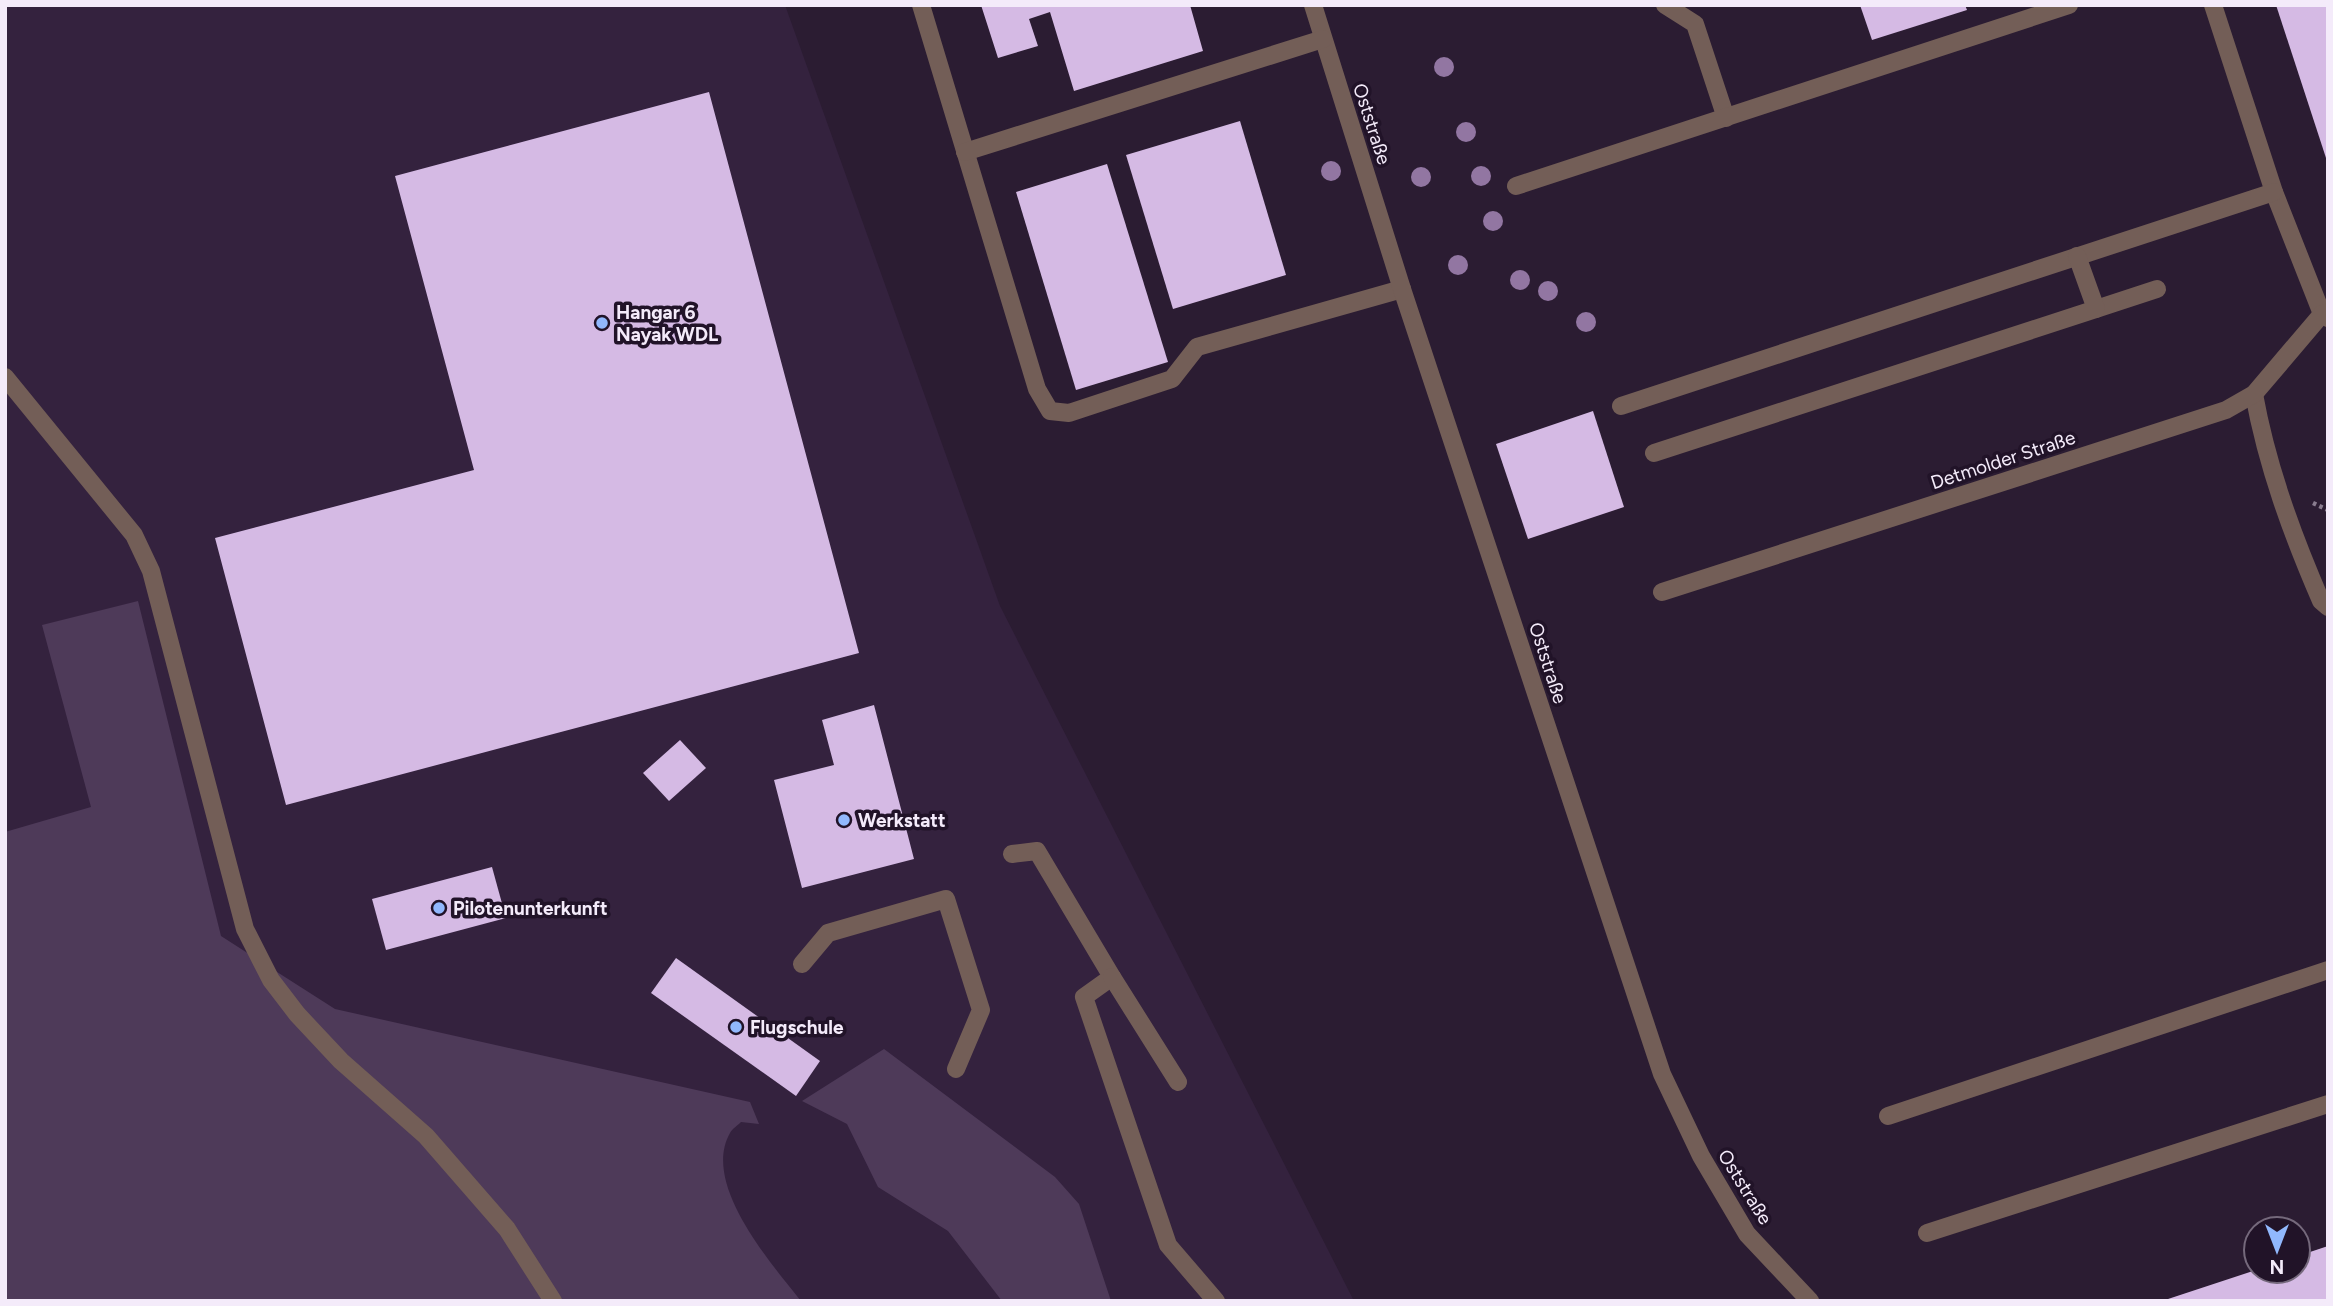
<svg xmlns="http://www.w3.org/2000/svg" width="2333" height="1306" viewBox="0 0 2333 1306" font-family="Figtree,sans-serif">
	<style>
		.built { fill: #34223e }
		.green { fill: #4e3a59 }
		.building { fill: #d5bae4 }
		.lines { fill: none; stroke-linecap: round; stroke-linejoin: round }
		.path { stroke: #897c8f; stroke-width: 4.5; stroke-dasharray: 3.5 3.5; stroke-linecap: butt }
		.minor { stroke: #735e57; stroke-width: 18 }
		.tree { fill: #9276a2 }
		.poi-dot { fill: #91b8fd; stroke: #211328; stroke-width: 2.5 }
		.labels { text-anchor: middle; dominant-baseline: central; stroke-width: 7; stroke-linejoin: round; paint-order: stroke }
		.street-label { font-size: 19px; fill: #f4ebfa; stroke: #211328 }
		.poi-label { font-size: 19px; font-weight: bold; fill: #f4ebfa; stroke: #211328; text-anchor: start }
	</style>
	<rect width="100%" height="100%" fill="#2b1c32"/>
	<polygon class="built" points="5,5 785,5 1000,606 1354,1301 5,1301"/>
	<g class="green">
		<path d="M 138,601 L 221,936 L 335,1009 L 750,1102 L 759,1124 L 741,1122 C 738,1125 732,1129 730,1133 C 701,1184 771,1263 801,1301 L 5,1301 L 5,832 L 91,807 L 42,625 Z"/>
		<polygon points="884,1049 1055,1177 1079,1204 1111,1301 1002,1301 948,1231 878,1187 847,1124 802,1101"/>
	</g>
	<g class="building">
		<polygon points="981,5 1190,5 1203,51 1074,91 1050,12 1029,19 1038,46 998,58"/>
		<polygon points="1860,5 1965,5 1967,10 1872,40"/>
		<polygon points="2276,5 2328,5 2328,161 2327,161"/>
		<polygon points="709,92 859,653 286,805 215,538 474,470 395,176"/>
		<polygon points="1240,121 1286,275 1173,309 1126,155"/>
		<polygon points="1107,164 1168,362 1076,390 1016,192"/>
		<polygon points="1593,411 1624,507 1528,539 1496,444"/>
		<polygon points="874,705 914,859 802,888 774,780 834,765 822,720"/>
		<polygon points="680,740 706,768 669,801 643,773"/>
		<polygon points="492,867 506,918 386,950 372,899"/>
		<polygon points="676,958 820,1061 796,1096 651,993"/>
		<polygon points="2328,1246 2328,1301 2170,1301 2168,1299 2256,1270 2298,1271 2298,1256"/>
	</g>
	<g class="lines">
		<polyline class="path" points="2313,503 2328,510"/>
		<g class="minor">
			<polyline points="921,5 1037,389 1050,411 1069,413 1172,379 1197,347 1402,289"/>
			<polyline points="1313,5 1402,289 1662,1074 1701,1156 1747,1234 1810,1301"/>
			<polyline points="1665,5 1695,24 1726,118"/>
			<polyline points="2213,5 2274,192 2322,314 2328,318"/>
			<polyline points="965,152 1323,39"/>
			<polyline points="1516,186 2069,5"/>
			<polyline points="2096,309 2157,289"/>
			<polyline points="5,377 134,535 151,571 245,929 271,980 297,1014 341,1061 426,1136 507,1229 553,1301"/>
			<path d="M 2254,394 C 2267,466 2292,534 2321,601 L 2328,607"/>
			<polyline points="1621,406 2274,192"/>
			<polyline points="1654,453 2096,309 2077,256"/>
			<polyline points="1662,592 2226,410 2254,394 2322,314 2328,312"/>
			<polyline points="1012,854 1037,851 1112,977 1084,997 1168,1245 1216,1301"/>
			<polyline points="802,964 828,933 946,899 981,1010 956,1069"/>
			<polyline points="1112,977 1178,1082"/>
			<polyline points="1888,1116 2328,970"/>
			<polyline points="1927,1233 2328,1104"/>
		</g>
	</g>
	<g class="tree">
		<circle cx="1444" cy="67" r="10"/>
		<circle cx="1466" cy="132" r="10"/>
		<circle cx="1331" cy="171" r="10"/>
		<circle cx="1481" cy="176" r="10"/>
		<circle cx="1421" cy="177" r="10"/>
		<circle cx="1493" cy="221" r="10"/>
		<circle cx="1458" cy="265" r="10"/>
		<circle cx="1520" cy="280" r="10"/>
		<circle cx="1548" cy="291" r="10"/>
		<circle cx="1586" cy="322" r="10"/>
	</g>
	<g class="poi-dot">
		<circle cx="602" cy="323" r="7"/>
		<circle cx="844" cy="820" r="7"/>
		<circle cx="439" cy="908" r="7"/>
		<circle cx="736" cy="1027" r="7"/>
	</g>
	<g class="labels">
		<g class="street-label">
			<text transform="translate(1372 124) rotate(72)">Oststraße</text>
			<text transform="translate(2003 460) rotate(-18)">Detmolder Straße</text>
			<text transform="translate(1548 663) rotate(72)">Oststraße</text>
			<text transform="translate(1745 1187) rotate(58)">Oststraße</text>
		</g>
		<g class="poi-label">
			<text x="616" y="312">Hangar 6<tspan x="616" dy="22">Nayak WDL</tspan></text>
			<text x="858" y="820">Werkstatt</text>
			<text x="453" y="908">Pilotenunterkunft</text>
			<text x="750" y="1027">Flugschule</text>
		</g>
	</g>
	<rect width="2333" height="1306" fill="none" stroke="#f4ebfa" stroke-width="14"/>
	<g transform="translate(2277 1250) rotate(180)"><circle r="33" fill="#211328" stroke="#75697c" stroke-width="2"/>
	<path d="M0-5L12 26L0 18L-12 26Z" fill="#91b8fd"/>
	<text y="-10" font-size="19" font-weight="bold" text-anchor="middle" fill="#f4ebfa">N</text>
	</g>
</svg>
